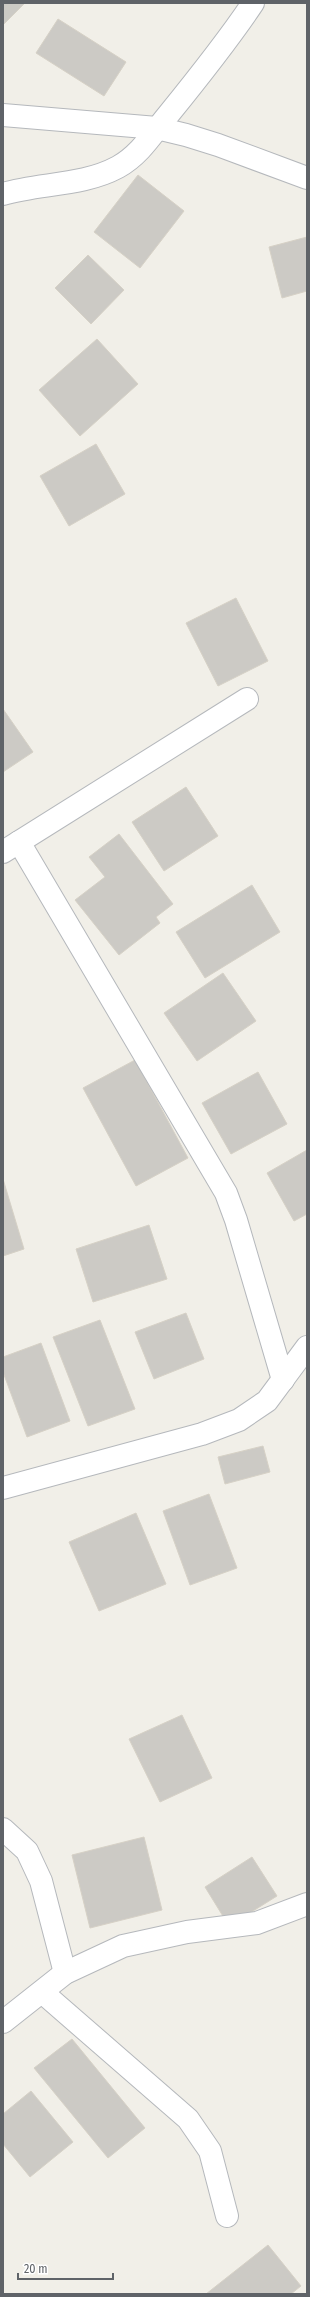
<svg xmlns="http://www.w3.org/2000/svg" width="310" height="2297" viewBox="0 0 310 2297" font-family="'Fira Sans Condensed',sans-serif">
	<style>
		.building { fill: #cccac5; stroke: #d6d1c6 }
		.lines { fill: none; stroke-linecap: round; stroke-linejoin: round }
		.minor-casing { stroke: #b5b8bc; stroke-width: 24 }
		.minor { stroke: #fff; stroke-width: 22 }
	</style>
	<rect width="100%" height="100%" fill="#f1efe8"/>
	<g class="building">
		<polygon points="3,3 25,3 3,25"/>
		<polygon points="58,19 126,62 104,96 36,53"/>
		<polygon points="138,175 184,211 140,268 94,232"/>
		<polygon points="307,237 307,291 282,298 269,247"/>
		<polygon points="88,255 124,290 91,324 55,288"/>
		<polygon points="97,339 138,384 80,436 39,390"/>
		<polygon points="96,444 125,494 69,526 40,476"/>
		<polygon points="236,598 268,661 218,686 186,623"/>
		<polygon points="3,709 33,752 3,772"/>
		<polygon points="186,787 218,836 164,871 132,822"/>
		<polygon points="119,834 173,904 156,917 160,923 119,955 75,900 105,877 89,857"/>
		<polygon points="252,885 280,932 205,978 176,932"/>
		<polygon points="223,973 256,1021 197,1061 164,1013"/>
		<polygon points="135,1060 188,1158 136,1186 83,1088"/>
		<polygon points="258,1072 287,1124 231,1154 202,1103"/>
		<polygon points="307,1150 307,1214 294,1221 267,1173"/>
		<polygon points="3,1179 24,1249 3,1256"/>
		<polygon points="149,1225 167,1279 93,1302 76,1249"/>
		<polygon points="186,1313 204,1359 154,1379 135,1332"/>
		<polygon points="100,1320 135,1409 88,1426 53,1337"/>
		<polygon points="41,1343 70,1421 27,1437 3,1372 3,1357"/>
		<polygon points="263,1446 270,1472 225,1484 218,1457"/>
		<polygon points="209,1494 237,1568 190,1585 163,1511"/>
		<polygon points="136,1513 166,1584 99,1611 69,1542"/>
		<polygon points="182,1715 212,1778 160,1802 129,1739"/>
		<polygon points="144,1837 162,1910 90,1928 72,1855"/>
		<polygon points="252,1857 277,1896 229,1926 205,1887"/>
		<polygon points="72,2039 145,2128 108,2158 34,2068"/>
		<polygon points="31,2091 73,2142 30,2177 3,2144 3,2114"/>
		<polygon points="268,2245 301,2286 291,2294 206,2294"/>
	</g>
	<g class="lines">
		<g class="minor-casing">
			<g id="minor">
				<polyline points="3,115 157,128 186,135 218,145 307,178"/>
				<path d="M 3,194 C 40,183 83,186 118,167 C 140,155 153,133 168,115 C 198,78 227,42 253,3"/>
				<polyline points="19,842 226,1193 236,1220 283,1380"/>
				<polyline points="3,852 247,699"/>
				<polyline points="3,1488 202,1434 239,1420 267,1401 307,1347"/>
				<polyline points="3,1829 27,1851 41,1881 65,1973"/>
				<polyline points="42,1992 188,2119 210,2151 227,2216"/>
				<polyline points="3,2022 65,1973 123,1946 187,1932 257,1923 307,1904"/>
			</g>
		</g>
		<use href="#minor" class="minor"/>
	</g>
	<rect width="310" height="2297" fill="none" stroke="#5f6368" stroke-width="8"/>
	<path d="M18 2273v6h95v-6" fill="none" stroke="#5f6368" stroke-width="2"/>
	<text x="24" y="2273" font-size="12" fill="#5f6368" stroke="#ffffff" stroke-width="3" paint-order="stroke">20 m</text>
</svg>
